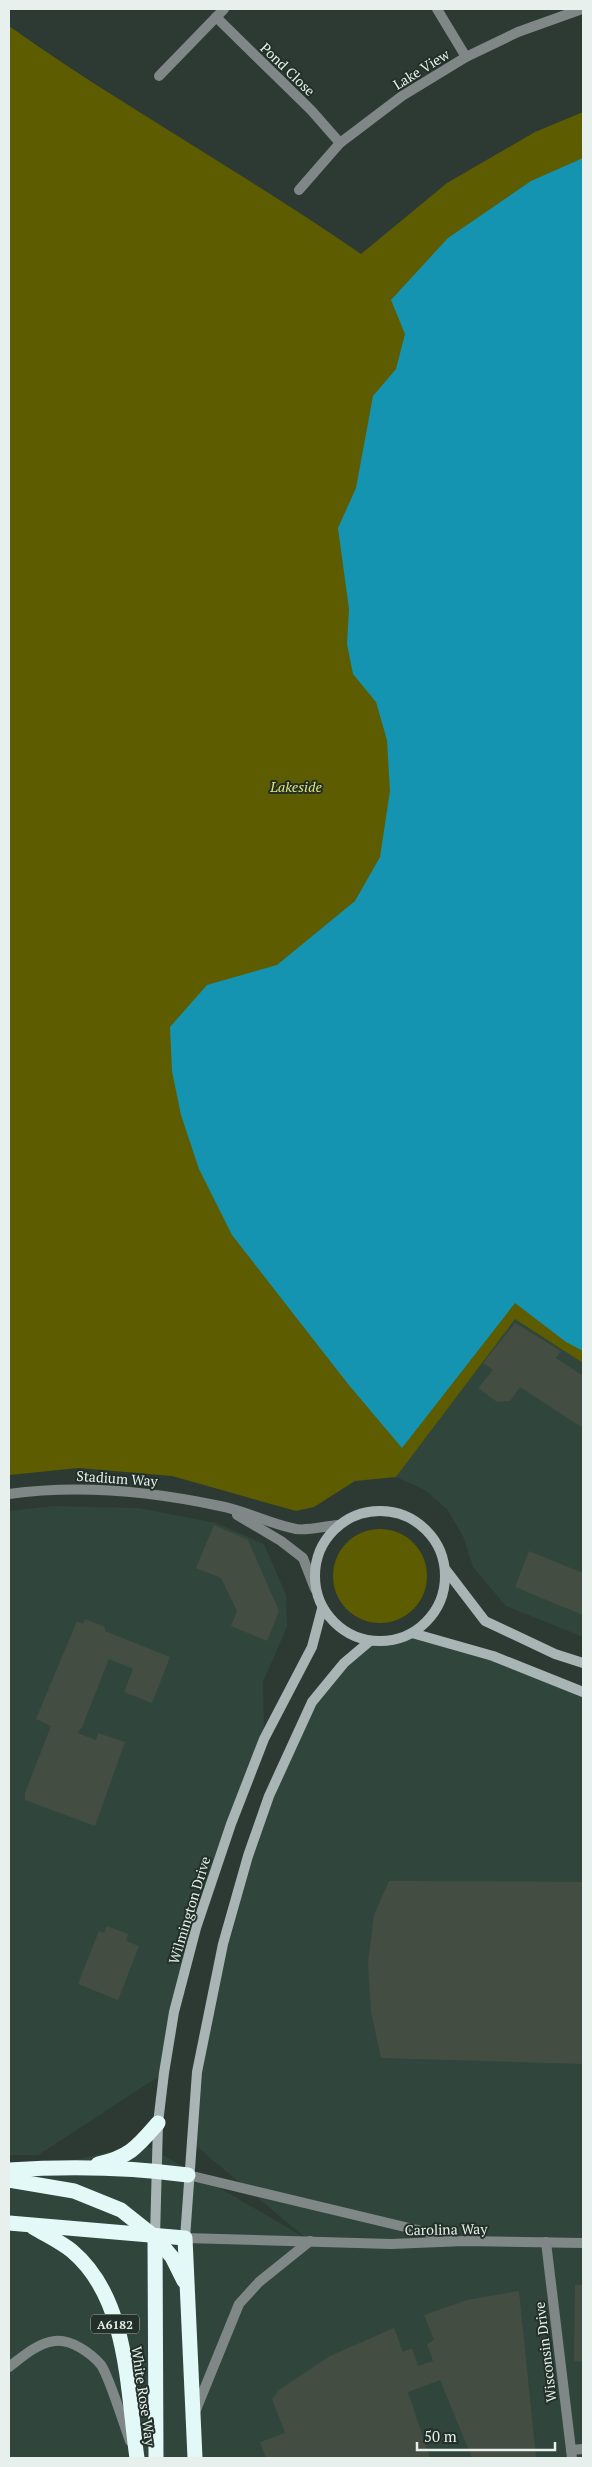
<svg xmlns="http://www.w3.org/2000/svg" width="592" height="2467" viewBox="0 0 592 2467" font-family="'PT Serif',serif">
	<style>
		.built { fill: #30463c }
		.green { fill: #5d5c01 }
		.water { fill: #1594b2 }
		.building { fill: #444d41 }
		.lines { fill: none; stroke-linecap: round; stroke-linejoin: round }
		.street { stroke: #7f8887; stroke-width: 10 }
		.secondary { stroke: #a8b5b4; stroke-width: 10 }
		.highway { stroke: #e3f9f7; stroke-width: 15 }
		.labels { text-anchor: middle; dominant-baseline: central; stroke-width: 4; stroke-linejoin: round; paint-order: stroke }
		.shield { fill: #223029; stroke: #acb6b2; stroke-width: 1 }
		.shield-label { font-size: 12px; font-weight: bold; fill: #e7f0ec }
		.street-label { font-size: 14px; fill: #e7f0ec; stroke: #223029 }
		.park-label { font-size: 14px; font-style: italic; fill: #e4e471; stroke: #223029 }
	</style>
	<rect width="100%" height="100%" fill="#2c3a33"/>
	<g class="built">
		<polygon points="515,1318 583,1363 583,1637 506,1606 473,1567 463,1536 447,1509 425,1490 396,1477"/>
		<polygon points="54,1506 138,1508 216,1523 264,1544 286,1595 287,1627 263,1682 264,1739 196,1928 164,2073 38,2155 9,2155 9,1511"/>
		<polygon points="412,1633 493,1656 583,1692 583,2458 9,2458 9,2175 144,2144 307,2239 190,2141 197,2072 248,1856 312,1702 370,1641"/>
	</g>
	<g class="green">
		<path d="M 9,26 C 123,107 246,174 361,254 L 447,183 L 535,132 L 583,112 L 583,1363 L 515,1319 L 396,1477 L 355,1481 L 314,1507 L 296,1511 L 172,1476 L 79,1468 L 9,1475 Z"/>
		<circle cx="380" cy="1576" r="47"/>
	</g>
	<polygon class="water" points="583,158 583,1351 566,1342 515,1303 402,1448 348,1384 232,1235 199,1169 181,1115 172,1071 170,1027 207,985 277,965 355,901 380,857 390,791 387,740 376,702 353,674 347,644 349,609 338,528 356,488 373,396 396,369 405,334 391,300 448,238 531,181"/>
	<g class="building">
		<polygon points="515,1323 561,1351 556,1358 583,1376 583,1428 520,1387 510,1401 497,1402 478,1388 493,1370 483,1363"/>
		<polygon points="214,1525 248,1540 279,1611 267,1641 231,1626 237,1611 221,1578 196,1568"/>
		<polygon points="529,1551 583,1573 583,1615 515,1587"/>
		<polygon points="85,1619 105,1627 105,1631 170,1657 152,1703 124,1692 133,1669 109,1659 82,1727 77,1733 96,1740 98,1733 125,1742 95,1826 25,1800 25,1793 51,1726 36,1719 77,1621 83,1624"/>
		<polygon points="389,1881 583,1882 583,2064 381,2058 371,2012 368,1963 374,1915"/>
		<polygon points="107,1926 128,1934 126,1941 139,1946 118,2000 78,1984 99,1931 104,1933"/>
		<polygon points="575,2285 583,2285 583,2362 574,2361"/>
		<polygon points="519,2291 536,2458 472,2458 440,2380 408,2392 430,2458 266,2458 260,2442 285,2433 272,2399 279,2390 330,2356 394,2328 403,2352 412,2348 418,2366 433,2361 427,2344 434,2340 424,2315 467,2300"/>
	</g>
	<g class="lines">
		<g class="street">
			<polyline points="437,9 466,57"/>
			<polyline points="216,17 311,110 340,143"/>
			<polyline points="159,76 224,9"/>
			<polyline points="299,190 340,143 402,96 466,57 518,32 582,9"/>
			<path d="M 9,1494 C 80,1484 150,1491 220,1506 C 246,1511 270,1524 296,1529 C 308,1531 325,1526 338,1525"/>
			<polyline points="237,1515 281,1541 303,1558 315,1589"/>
			<polyline points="188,2175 451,2238"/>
			<polyline points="185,2238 391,2244 464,2241 583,2243"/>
			<polyline points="546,2242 572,2458"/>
			<path d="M 9,2367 C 22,2357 37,2343 55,2341 C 71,2339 91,2353 101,2365 C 109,2376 124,2425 130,2441"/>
			<polyline points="195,2412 239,2304 259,2282 310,2241"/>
			<polyline points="571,2450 583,2449"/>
		</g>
		<g class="secondary">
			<circle cx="380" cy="1576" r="65"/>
			<polyline points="446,1570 485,1621 555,1654 583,1663"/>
			<polyline points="412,1633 493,1656 583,1692"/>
			<polyline points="155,2237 158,2123 164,2073 174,2012 196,1928 231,1824 264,1739 312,1647 322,1609"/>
			<polyline points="185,2238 197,2072 223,1944 248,1856 269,1796 312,1702 344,1663 370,1641"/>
		</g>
		<g class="highway">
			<path d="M 98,2164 C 130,2157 138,2146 158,2123"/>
			<path d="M 9,2170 C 69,2166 128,2167 188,2175"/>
			<polyline points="9,2180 74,2191 121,2210 155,2237 172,2257 184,2281"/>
			<polyline points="9,2223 185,2238 195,2458"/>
			<path d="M 33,2227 C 46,2235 61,2242 72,2251 C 129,2299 127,2391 137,2458"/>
			<polyline points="155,2237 156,2458"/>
		</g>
	</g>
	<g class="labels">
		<rect class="shield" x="91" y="2314.5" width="48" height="19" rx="4"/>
		<g class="shield-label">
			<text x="115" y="2324">A6182</text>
		</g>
		<g class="street-label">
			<text transform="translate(288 69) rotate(44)">Pond Close</text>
			<text transform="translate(421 69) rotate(-32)">Lake View</text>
			<text transform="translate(117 1478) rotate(4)">Stadium Way</text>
			<text transform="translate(189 1910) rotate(-73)">Wilmington Drive</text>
			<text transform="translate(446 2229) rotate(-1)">Carolina Way</text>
			<text transform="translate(545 2352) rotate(-97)">Wisconsin Drive</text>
			<text transform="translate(144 2396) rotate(82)">White Rose Way</text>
		</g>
		<g class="park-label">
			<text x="296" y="786">Lakeside</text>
		</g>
	</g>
	<rect width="592" height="2467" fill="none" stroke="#e7f0ec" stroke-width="20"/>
	<path d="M417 2442v8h138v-8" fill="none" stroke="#e7f0ec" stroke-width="2.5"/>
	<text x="424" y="2442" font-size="15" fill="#e7f0ec" stroke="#223029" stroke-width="4" paint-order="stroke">50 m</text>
</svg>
